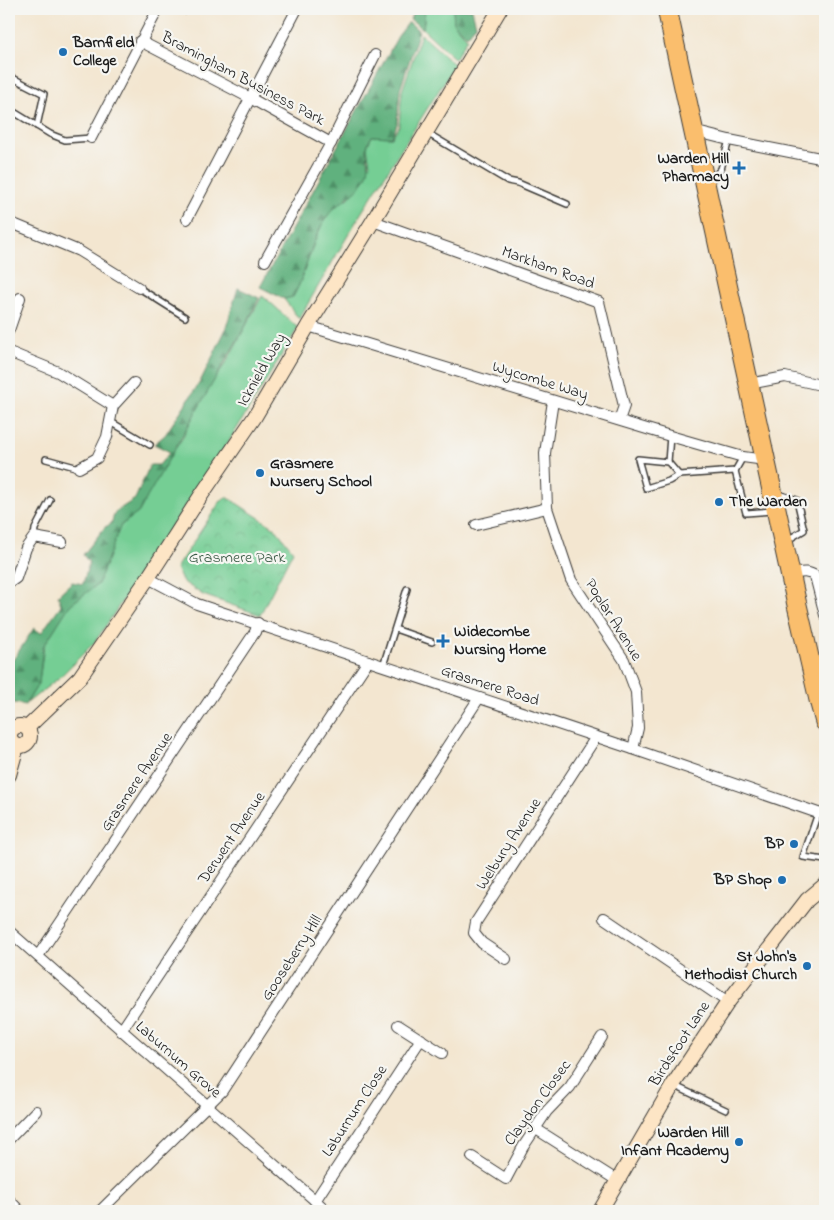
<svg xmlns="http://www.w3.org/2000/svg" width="834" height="1220" viewBox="0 0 834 1220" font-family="'Indie Flower',sans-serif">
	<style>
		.grass { fill: #75ce94; stroke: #487558 }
		.forest { fill: url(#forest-firs); stroke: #3e664d }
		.park { fill: url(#park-crowns); stroke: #487558 }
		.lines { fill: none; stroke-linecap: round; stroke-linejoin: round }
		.lane-casing { stroke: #3c3a37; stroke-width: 8 }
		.street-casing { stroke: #3c3a37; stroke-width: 12 }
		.secondary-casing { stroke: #3c3a37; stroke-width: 16 }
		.highway-casing { stroke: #3c3a37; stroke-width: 21 }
		.lane { stroke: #fff; stroke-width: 5 }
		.street { stroke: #fff; stroke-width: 10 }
		.secondary { stroke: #fde5c5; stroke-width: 14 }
		.highway { stroke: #fabe6d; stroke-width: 19 }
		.poi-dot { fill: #1f6fb2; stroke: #f6f6f2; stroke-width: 2 }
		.labels { text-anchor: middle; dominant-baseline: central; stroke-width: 4.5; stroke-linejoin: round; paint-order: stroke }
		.poi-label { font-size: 16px; font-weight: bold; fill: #1c1c1c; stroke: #f6f6f2; text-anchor: end }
		.street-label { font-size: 16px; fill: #1c1c1c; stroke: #f6f6f2 }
		.park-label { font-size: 16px; fill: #3b5a46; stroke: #f6f6f2 }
	</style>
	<defs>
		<pattern id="forest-firs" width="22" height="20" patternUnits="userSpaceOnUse" patternTransform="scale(1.25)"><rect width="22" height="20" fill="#60b17e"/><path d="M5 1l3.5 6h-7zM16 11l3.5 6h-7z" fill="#4e8f66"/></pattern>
		<pattern id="park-crowns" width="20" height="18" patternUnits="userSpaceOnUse" patternTransform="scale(1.25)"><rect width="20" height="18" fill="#75ce94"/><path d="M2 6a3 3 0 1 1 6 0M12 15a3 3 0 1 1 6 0" fill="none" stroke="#65b07f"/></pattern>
	</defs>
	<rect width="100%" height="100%" fill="#f6f6f2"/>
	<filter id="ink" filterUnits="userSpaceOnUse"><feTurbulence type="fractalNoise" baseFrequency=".02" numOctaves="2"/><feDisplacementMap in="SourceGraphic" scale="10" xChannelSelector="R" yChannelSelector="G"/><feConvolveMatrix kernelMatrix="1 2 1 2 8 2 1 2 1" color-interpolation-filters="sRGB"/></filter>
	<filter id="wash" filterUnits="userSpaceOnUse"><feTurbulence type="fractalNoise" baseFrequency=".0096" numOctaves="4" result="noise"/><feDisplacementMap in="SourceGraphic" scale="20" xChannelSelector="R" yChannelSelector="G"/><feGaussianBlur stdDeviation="1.12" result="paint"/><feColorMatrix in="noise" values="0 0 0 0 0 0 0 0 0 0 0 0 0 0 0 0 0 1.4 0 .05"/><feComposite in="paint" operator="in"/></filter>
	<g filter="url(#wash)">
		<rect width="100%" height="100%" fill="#f3e6d0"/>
		<g class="grass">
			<polygon points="425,9 453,9 454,24 467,38 455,59 423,29"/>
			<polygon points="421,34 455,65 360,215 299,319 284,299 293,297 299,285 317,235 326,217 338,204 349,198 370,164 367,147 372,136 392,137 399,126 402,91"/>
			<polygon points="262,296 270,302 298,328 233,435 95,642 60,677 27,703 39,682 44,646 69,605 98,584 120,526 139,512 155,480 183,437 201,400 227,361"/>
		</g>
		<g class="forest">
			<polygon points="415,9 425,9 423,29 410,19"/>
			<polygon points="453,9 472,9 476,25 467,36 454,24"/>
			<path d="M 409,22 L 419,31 L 400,90 L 397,124 L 392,137 L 372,136 C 370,139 368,143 367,147 C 366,158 372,165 366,177 C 357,196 337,201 326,218 C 310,242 307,272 293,297 L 284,299 L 260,287 L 398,36 Z"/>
			<polygon points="238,288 259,298 246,325 138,513 121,525 98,584 70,605 43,647 39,683 25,705 9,702 9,659 13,660 34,628 41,633 61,605 58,595 72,582 83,584 89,562 83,555 105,527 111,524 115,512 135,499 150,465 159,465 170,452 154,444 165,435 200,382 225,331"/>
		</g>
		<polygon class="park" points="227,497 275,528 293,551 260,615 203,595 182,581 176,568 220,502"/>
	</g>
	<g filter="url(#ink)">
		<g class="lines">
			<g class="lane-casing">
				<g id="lane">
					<polyline points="180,9 185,11"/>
					<polyline points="9,76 44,94 37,126"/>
					<polyline points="9,109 50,134 65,140 91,138"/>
					<polyline points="427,133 508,181 518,183 567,204"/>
					<polyline points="708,183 721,169 729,140"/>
					<polyline points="139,288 185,317"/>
					<polyline points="111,422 150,445"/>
					<polyline points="670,436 668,462 679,475 735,471 743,457"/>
					<polyline points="46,459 79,468"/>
					<polyline points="668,462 638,459 646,488 669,481 679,475"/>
					<polyline points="735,471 746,513 772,511"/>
					<polyline points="778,494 797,500 804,530 786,541"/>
					<polyline points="34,537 35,529 50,500"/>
					<polyline points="395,629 432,642"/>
					<polyline points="383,666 407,589"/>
					<polyline points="818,813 803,857 825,860"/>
					<polyline points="673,1085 726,1110"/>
				</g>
			</g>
			<g class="street-casing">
				<g id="street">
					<polyline points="140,41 250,98 331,143"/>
					<polyline points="693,131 729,140 825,159"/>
					<polyline points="91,138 158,9"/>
					<polyline points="187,219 297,9"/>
					<polyline points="373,221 599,302 624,406 619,420"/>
					<polyline points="9,222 79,251 139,288"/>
					<polyline points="265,261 331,143 375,55"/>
					<polyline points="308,326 670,436 743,457 765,460"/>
					<polyline points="9,330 20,298"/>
					<polyline points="9,352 58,372 113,406"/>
					<polyline points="749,384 785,377 825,386"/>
					<polyline points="553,401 545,453 547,508 571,580 624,660 636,692 638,728 633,749"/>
					<polyline points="79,468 97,458 107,437 113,406 134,383"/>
					<polyline points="476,525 547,508"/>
					<path d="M 791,574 C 800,573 807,570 815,576 L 825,615"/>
					<polyline points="148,578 197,604 633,749 818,813 825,814"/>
					<polyline points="9,583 16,578 26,548 34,537 62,542"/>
					<polyline points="604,918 728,1002"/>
					<polyline points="9,931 327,1211"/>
					<polyline points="38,956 255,632 258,623"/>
					<polyline points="506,959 482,943 474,933 476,922 596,737"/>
					<polyline points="398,1025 442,1053"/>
					<polyline points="121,1031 368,661"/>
					<polyline points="536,1129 618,1181"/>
					<polyline points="9,1139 36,1111"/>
					<polyline points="472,1157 506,1179 523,1147 547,1111 570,1087 602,1037"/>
					<polyline points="9,1200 20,1211"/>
					<polyline points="315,1201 421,1039"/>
					<polyline points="100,1211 222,1091 479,698"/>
				</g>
			</g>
			<g class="secondary-casing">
				<g id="secondary">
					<circle cx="20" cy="736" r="10"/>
					<polyline points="27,728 80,677 148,578 200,497 254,418 308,326 373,221 500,9"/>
					<polyline points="9,775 17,746"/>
					<polyline points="600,1211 673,1085 728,1002 807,900 825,885"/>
				</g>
			</g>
			<g class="highway-casing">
				<polyline id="highway" points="667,9 797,605 819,700 825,722"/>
			</g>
			<use href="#lane" class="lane"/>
			<use href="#street" class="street"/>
			<use href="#secondary" class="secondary"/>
			<use href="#highway" class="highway"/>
		</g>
	</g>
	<g class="poi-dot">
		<circle cx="63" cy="52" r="5"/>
		<path d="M736.5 160.5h5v5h5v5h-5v5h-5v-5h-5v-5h5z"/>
		<circle cx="260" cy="473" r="5"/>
		<circle cx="719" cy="502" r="5"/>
		<path d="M440.5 633.5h5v5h5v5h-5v5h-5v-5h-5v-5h5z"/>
		<circle cx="794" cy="844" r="5"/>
		<circle cx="782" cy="880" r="5"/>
		<circle cx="807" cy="966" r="5"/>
		<circle cx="739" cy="1142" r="5"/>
	</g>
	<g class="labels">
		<g class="poi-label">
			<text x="73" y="43" text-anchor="start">Barnfield<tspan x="73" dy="18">College</tspan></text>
			<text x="729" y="159">Warden Hill<tspan x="729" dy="18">Pharmacy</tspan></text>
			<text x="270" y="464" text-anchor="start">Grasmere<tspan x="270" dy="18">Nursery School</tspan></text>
			<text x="729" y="502" text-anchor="start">The Warden</text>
			<text x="454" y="632" text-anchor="start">Widecombe<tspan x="454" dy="18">Nursing Home</tspan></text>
			<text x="784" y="844">BP</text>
			<text x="772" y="880">BP Shop</text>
			<text x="797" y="957">St John's<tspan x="797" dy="18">Methodist Church</tspan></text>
			<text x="729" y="1133">Warden Hill<tspan x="729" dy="18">Infant Academy</tspan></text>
		</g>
		<g class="street-label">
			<text transform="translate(243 79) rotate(28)">Bramingham Business Park</text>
			<text transform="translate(548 268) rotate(20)">Markham Road</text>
			<text transform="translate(262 370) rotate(-60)">Icknield Way</text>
			<text transform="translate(540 381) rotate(17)">Wycombe Way</text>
			<text transform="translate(613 620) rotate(58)">Poplar Avenue</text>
			<text transform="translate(490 686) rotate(18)">Grasmere Road</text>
			<text transform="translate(137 782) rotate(-56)">Grasmere Avenue</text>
			<text transform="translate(232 838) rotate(-56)">Derwent Avenue</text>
			<text transform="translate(509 844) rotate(-57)">Welbury Avenue</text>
			<text transform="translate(292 958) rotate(-57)">Gooseberry Hill</text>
			<text transform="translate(680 1044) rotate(-57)">Birdsfoot Lane</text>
			<text transform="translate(178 1060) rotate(41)">Laburnum Grove</text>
			<text transform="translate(538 1103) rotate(-54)">Claydon Closec</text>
			<text transform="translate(355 1111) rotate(-57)">Laburnum Close</text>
		</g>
		<g class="park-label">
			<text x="237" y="558">Grasmere Park</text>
		</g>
	</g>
	<rect width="834" height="1220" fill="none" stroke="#f6f6f2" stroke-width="30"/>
</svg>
